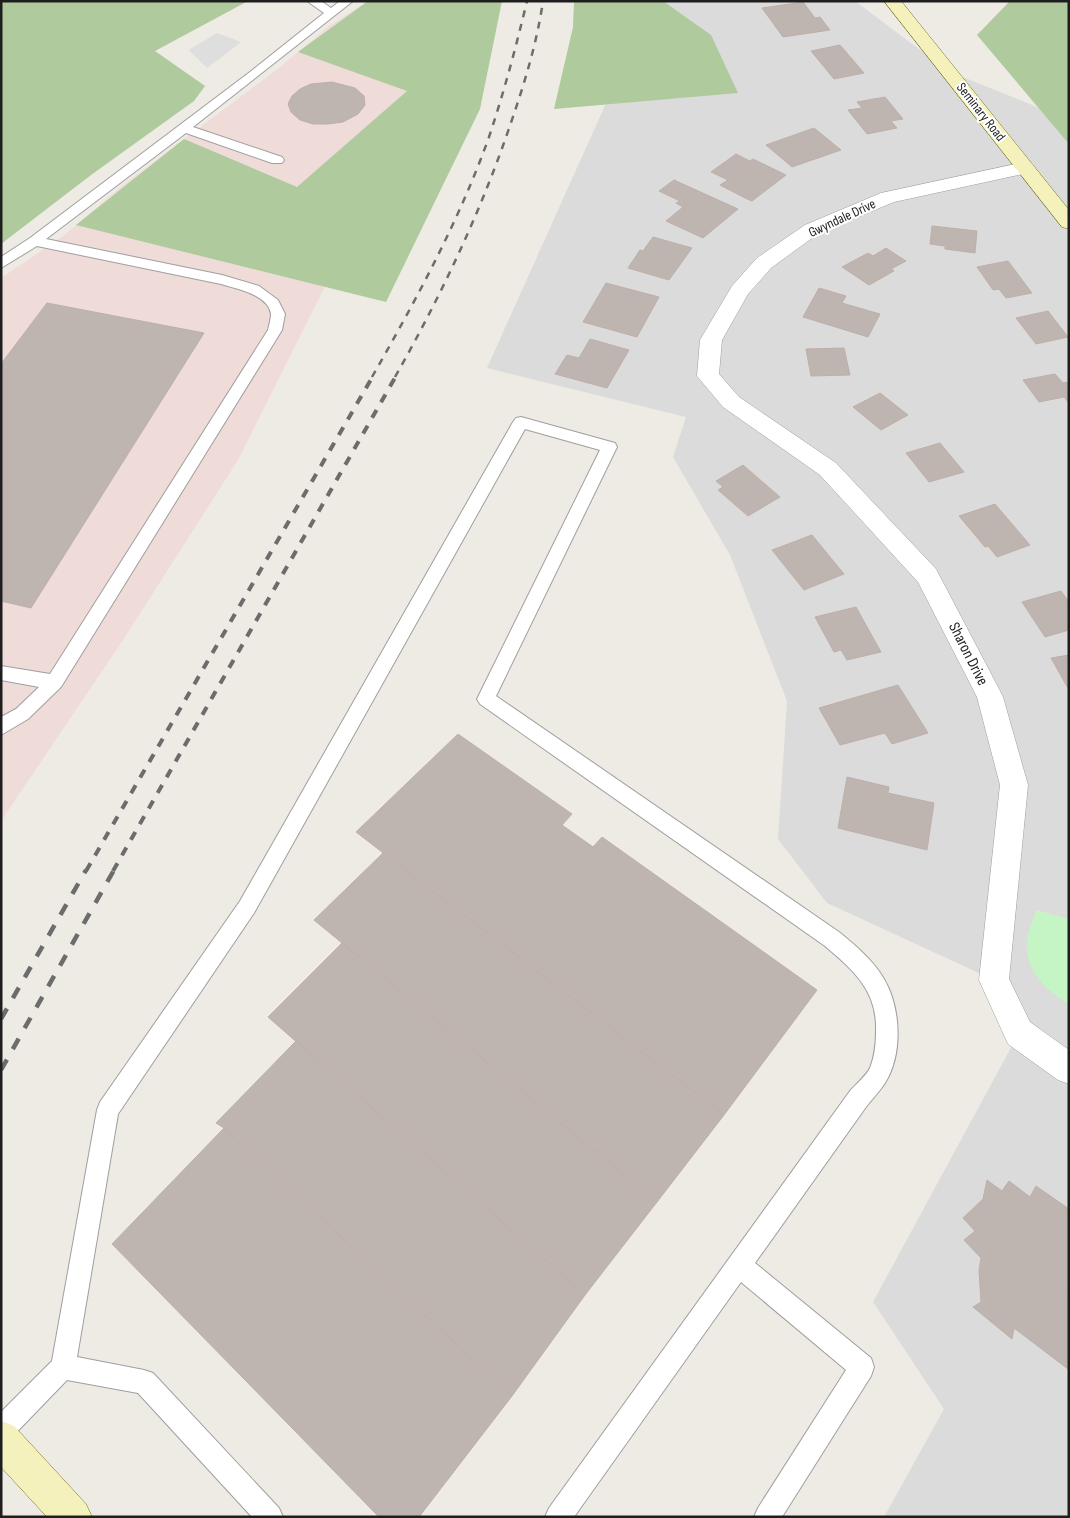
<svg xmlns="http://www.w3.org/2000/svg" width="1070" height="1518" viewBox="0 0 1070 1518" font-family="'Sofia Sans Condensed',sans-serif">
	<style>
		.residential { fill: #dcdbdb }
		.military { fill: #efdcd9 }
		.forest { fill: #afca9c }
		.park { fill: #c6f5c5 }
		.parking { fill: #dedede }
		.building { fill: #beb5b1; stroke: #beafa8 }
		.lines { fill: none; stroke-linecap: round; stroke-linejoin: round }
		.lane-casing { stroke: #9f9f9f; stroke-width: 2 }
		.street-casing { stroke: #9f9f9f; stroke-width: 1 }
		.secondary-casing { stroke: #6b6b0e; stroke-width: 1 }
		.lane { fill: #fff; fill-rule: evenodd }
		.street { fill: #fff; fill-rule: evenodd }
		.secondary { fill: #f4f1bc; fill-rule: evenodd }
		.rail-far2 { stroke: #6c6c6c; stroke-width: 2.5; stroke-dasharray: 7 7; stroke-linecap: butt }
		.rail-far1 { stroke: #6c6c6c; stroke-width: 4; stroke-dasharray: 9 9; stroke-linecap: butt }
		.rail { stroke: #6c6c6c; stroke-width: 4.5; stroke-dasharray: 12 12; stroke-linecap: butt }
		.labels { text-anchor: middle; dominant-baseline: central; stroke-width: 4; stroke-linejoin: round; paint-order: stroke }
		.far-street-label { font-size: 14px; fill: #1e1e1e; stroke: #fff }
		.street-label { font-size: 16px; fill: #1e1e1e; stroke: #fff }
	</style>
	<rect width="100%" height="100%" fill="#eeeae4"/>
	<polygon class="residential" points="652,1 855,1 948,71 1069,120 1069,1517 884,1517 944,1409 873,1302 1019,1033 994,980 827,903 778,839 787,701 730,555 673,457 686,417 487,368"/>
	<polygon class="military" points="368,1 468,1 238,460 123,640 1,821 1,278 62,237 123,185 279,68 329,26"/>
	<g class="forest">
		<polygon points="1,1 248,1 155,51 205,86 194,101 91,175 1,244"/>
		<polygon points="368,1 502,1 480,109 386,302 76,225 184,139 297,187 407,91 298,52"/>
		<polygon points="574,1 663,1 711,35 738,93 554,109 573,27"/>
		<polygon points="1010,1 1069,2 1069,144 977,35"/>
	</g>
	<path class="park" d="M 1036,910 L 1069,919 L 1069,1004 C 1047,991 1026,972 1027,944 C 1027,933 1033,921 1036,910 Z"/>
	<polygon class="parking" points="217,33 241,42 207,68 189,50"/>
	<g class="building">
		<polygon points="803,2 815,18 820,17 830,30 783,37 762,8"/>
		<polygon points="840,45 864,73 834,79 811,51"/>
		<polygon points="332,82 355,88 364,96 365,105 358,114 343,122 328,124 313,124 300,120 291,112 288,104 292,96 300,89 311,84"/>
		<polygon points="885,97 903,119 891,121 897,128 867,134 848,110 862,108 857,102"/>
		<polygon points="814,128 841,150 792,167 766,145"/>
		<polygon points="736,154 750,161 753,159 786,175 752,201 747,199 720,185 728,180 711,172"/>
		<polygon points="674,180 738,209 703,238 666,221 683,207 676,203 680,201 659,191"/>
		<polygon points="932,226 977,231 975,253 945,249 945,246 930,244"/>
		<polygon points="653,237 692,248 669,280 628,268 640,250 643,251"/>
		<polygon points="886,248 906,261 891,269 894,271 869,285 842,267 868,253 873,256"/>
		<polygon points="1008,261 1032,293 1006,298 999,289 993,290 977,267"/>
		<polygon points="606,283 659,297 637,337 583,322"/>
		<polygon points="819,288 846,296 842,303 880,314 868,337 803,317"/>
		<polygon points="47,303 204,333 31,608 1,601 1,364"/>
		<polygon points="1048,311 1068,337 1036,344 1016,318"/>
		<polygon points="590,339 629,350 607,388 555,374 567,355 579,358"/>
		<polygon points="844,348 850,375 811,376 806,349"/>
		<polygon points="1055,374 1063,383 1069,382 1069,403 1064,397 1039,402 1023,380"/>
		<polygon points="880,393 908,415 881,430 853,407"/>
		<polygon points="940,443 964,472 929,482 906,453"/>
		<polygon points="743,465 780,497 748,516 718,490 723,487 716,481"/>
		<polygon points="995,504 1030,545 997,557 988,546 985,547 959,516"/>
		<polygon points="812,535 844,574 804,590 772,550"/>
		<polygon points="1061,591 1069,602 1069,630 1045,637 1022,602"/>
		<polygon points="856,607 881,652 847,660 841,650 834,652 815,617"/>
		<polygon points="1069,655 1069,690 1051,658"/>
		<polygon points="898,685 928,733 892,744 885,733 840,745 819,708"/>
		<polygon points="458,734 572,814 562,825 593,847 602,837 817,990 724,1115 356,832"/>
		<polygon points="847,777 889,787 888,793 934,803 927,850 838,828"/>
		<polygon points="383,853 724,1115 657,1202 314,920"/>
		<polygon points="342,943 657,1202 585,1295 268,1017"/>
		<polygon points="296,1041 585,1295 512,1396 224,1128 216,1123"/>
		<polygon points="224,1128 512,1396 419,1517 379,1517 112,1244"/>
		<polygon points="987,1180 1002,1191 1009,1181 1030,1197 1036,1186 1069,1209 1068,1369 1014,1328 1012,1339 973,1307 981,1302 979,1271 981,1258 964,1240 975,1231 963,1218 983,1199"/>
	</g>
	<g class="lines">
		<g class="lane-casing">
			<g id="lane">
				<path d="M 307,1 L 321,1 L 331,8 L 340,1 L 353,1 L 193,127 L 282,157 L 284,160 L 282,163 L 272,163 L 186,133 L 46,239 L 222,275 L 259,286 L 278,300 L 285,314 L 282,330 L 61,687 L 28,719 L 1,735 L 1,717 L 16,709 L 39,687 L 1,680 L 1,666 L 50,674 L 268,330 C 269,326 271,318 271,314 C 268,294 236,289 221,284 L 37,246 L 1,268 L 1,257 L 30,238 L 250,72 L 324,13 Z"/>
				<path d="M 521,417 L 615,443 L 617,447 L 496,696 L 839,932 C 856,946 873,960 884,979 C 901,1008 903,1054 885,1083 C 880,1091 872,1099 866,1107 L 755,1263 L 871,1358 L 874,1367 L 871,1376 L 782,1517 L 754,1517 L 758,1508 L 846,1370 L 741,1282 L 574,1517 L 545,1517 L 549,1508 L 850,1091 C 856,1084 866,1076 870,1068 C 875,1055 876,1043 876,1030 C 877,990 853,970 825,946 L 480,704 L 477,699 L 600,450 L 525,429 L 254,913 L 118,1114 L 77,1357 L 144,1370 L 153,1373 L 279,1508 L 283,1517 L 252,1517 L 138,1393 L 67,1380 L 10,1439 L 1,1442 L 1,1412 L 52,1361 L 97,1110 L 100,1102 L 240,901 L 513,422 L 516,418 Z"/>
			</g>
		</g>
		<g class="street-casing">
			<polygon id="street" points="1025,162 1032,164 1035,168 1032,172 894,202 819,233 771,268 748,294 722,340 719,374 739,397 836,463 936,569 999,689 1003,697 1028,785 1009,979 1030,1022 1069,1050 1069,1084 1058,1080 1008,1044 979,980 1000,785 977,697 918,582 820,475 723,407 697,376 700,340 732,286 757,258 805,225 881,193"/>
		</g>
		<g class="secondary-casing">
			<g id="secondary">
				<polygon points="884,1 901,1 1069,210 1069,229 1062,227"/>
				<polygon points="1,1421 14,1426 86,1504 92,1517 47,1517 1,1467"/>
			</g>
		</g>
		<use href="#lane" class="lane"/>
		<use href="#street" class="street"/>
		<use href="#secondary" class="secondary"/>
		<g class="rail-far2">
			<path d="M 372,377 C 416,300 459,221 489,137 C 504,92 516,47 527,1"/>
			<path d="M 395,377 C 438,301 476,222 505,140 C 521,94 536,49 543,1"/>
		</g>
		<g class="rail-far1">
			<polyline points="86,871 373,376"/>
			<polyline points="113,871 396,376"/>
		</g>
		<g class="rail">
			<polyline points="1,1019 86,870"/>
			<polyline points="1,1070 114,870"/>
		</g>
	</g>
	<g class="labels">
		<g class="far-street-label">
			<text transform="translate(981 112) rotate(52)">Seminary Road</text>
			<text transform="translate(842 218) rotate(-25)">Gwyndale Drive</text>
		</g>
		<g class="street-label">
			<text transform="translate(968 654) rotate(63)">Sharon Drive</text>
		</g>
	</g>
	<rect width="1070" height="1518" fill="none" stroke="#1e1e1e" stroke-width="5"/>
</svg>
